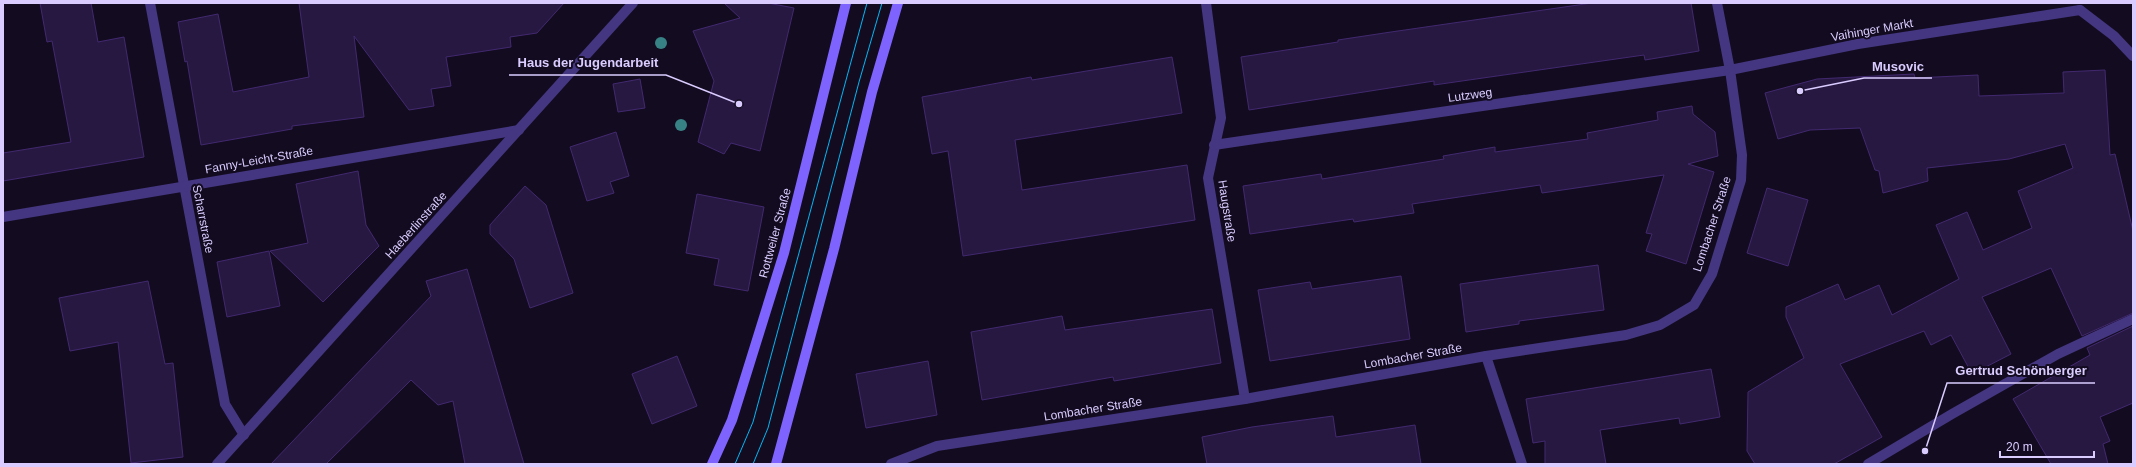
<svg xmlns="http://www.w3.org/2000/svg" width="2136" height="467" viewBox="0 0 2136 467" font-family="Helvetica,sans-serif">
	<style>
		.building { fill: #271842; stroke: #42296f }
		.lines { fill: none; stroke-linecap: round; stroke-linejoin: round }
		.pedestrian { stroke: #453681; stroke-width: 10 }
		.minor { stroke: #453681; stroke-width: 10 }
		.secondary { stroke: #7f63ff; stroke-width: 10 }
		.tram { stroke: #00b7f7; stroke-width: 1 }
		.tree { fill: #378284 }
		.labels { text-anchor: middle; dominant-baseline: central; stroke-width: 4; stroke-linejoin: round; paint-order: stroke }
		.street-label { font-size: 12px; fill: #daccff; stroke: #130c21 }
		.leader { fill: none; stroke: #daccff; stroke-width: 1.5 }
		.callout-dot { fill: #daccff; stroke: #130c21; stroke-width: 1.5 }
		.callout-label { font-size: 13px; text-anchor: middle; font-weight: bold; fill: #daccff; stroke: #130c21; stroke-width: 4; stroke-linejoin: round; paint-order: stroke }
	</style>
	<rect width="100%" height="100%" fill="#130c21"/>
	<g class="building">
		<polygon points="40,3 91,3 98,42 124,37 144,157 3,181 3,153 71,142 52,41 47,42"/>
		<polygon points="299,3 564,3 537,33 510,37 511,47 446,57 451,86 431,89 434,106 409,110 354,36 364,117 292,126 292,129 201,145 187,61 185,62 178,22 218,14 233,92 309,77"/>
		<polygon points="724,3 768,3 794,8 760,151 731,143 724,154 698,142 714,81 693,31 740,18"/>
		<polygon points="1592,3 1691,3 1699,51 1645,60 1644,55 1434,85 1434,81 1249,110 1241,57 1338,42 1338,40 1391,32"/>
		<polygon points="1172,57 1182,113 1015,140 1022,190 1187,165 1195,220 963,256 948,151 932,154 922,97 1031,77 1032,80"/>
		<polygon points="2105,70 2110,155 2115,154 2133,231 2133,313 2082,336 2051,268 1982,297 2011,354 1972,374 1951,335 1931,345 1924,331 1840,364 1882,437 1834,464 1755,464 1747,451 1748,392 1804,358 1786,317 1786,307 1838,284 1845,300 1879,285 1892,315 1959,279 1936,225 1967,212 1983,250 2032,228 2018,191 2073,168 2065,144 2009,159 1927,168 1928,181 1883,193 1879,171 1875,170 1860,128 1810,130 1778,139 1765,93 1817,79 1914,74 1915,78 1978,75 1979,96 2064,93 2063,72"/>
		<polygon points="640,79 645,108 618,112 613,84"/>
		<polygon points="1692,106 1693,114 1715,132 1718,156 1688,164 1714,172 1686,264 1646,251 1652,234 1646,233 1664,175 1542,193 1540,185 1412,204 1414,213 1354,222 1353,219 1250,234 1243,186 1321,174 1322,179 1444,159 1443,156 1495,147 1495,152 1588,139 1587,133 1658,120 1657,112"/>
		<polygon points="616,132 629,176 610,182 614,193 587,201 570,147"/>
		<polygon points="358,171 366,225 379,246 323,302 270,251 308,243 296,184"/>
		<polygon points="525,186 546,205 573,293 530,308 514,259 490,234 490,225"/>
		<polygon points="1767,188 1808,200 1788,266 1747,253"/>
		<polygon points="697,194 764,207 748,291 714,285 719,259 686,253"/>
		<polygon points="269,251 280,306 227,317 217,262"/>
		<polygon points="1598,265 1604,310 1519,321 1519,324 1466,332 1460,284"/>
		<polygon points="467,269 524,464 465,464 453,401 438,405 411,380 326,464 271,464 431,296 426,281"/>
		<polygon points="1401,276 1410,339 1270,361 1258,290 1310,282 1312,289"/>
		<polygon points="148,281 165,364 173,363 183,457 131,463 118,342 70,351 59,298"/>
		<polygon points="1212,309 1221,363 1114,381 1113,377 982,400 971,332 1062,316 1065,330"/>
		<polygon points="2133,326 2133,403 2100,417 2110,441 2103,444 2108,464 2051,464 2013,399 2090,355 2087,348"/>
		<polygon points="677,356 697,406 652,424 632,374"/>
		<polygon points="928,361 937,415 866,428 856,374"/>
		<polygon points="1711,369 1720,417 1680,424 1679,418 1600,430 1606,464 1545,464 1545,441 1533,443 1526,399"/>
		<polygon points="1333,416 1336,437 1415,425 1421,464 1207,464 1202,437 1252,427"/>
	</g>
	<g class="lines">
		<g class="pedestrian">
			<polyline points="1717,3 1730,70 1858,44 2080,10"/>
			<polyline points="2080,10 2114,36 2133,56"/>
		</g>
		<g class="minor">
			<polyline points="150,3 225,404 244,435"/>
			<polyline points="1206,3 1221,118 1208,178 1245,399"/>
			<polyline points="3,217 519,130"/>
			<polyline points="1486,356 1522,464"/>
			<polyline points="217,464 633,3"/>
			<polyline points="891,464 937,446 1245,399 1486,356 1626,335 1660,325 1694,305 1712,274 1741,180 1742,155 1730,70 1214,145"/>
			<polyline points="1868,464 1952,414 2058,354 2133,319"/>
		</g>
		<g class="secondary">
			<polyline points="712,464 732,420 784,253 846,3"/>
			<polyline points="776,464 834,249 872,92 898,3"/>
		</g>
		<g class="tram">
			<polyline points="735,464 753,422 867,3"/>
			<polyline points="753,464 768,428 859,82 882,3"/>
		</g>
	</g>
	<g class="tree">
		<circle cx="661" cy="43" r="6"/>
		<circle cx="681" cy="125" r="6"/>
	</g>
	<g class="labels">
		<g class="street-label">
			<text transform="translate(1872 30) rotate(-10)">Vaihinger Markt</text>
			<text transform="translate(1470 95) rotate(-8)">Lutzweg</text>
			<text transform="translate(259 160) rotate(-10)">Fanny-Leicht-Straße</text>
			<text transform="translate(1227 211) rotate(81)">Haugstraße</text>
			<text transform="translate(203 219) rotate(79)">Scharrstraße</text>
			<text transform="translate(1712 224) rotate(-72)">Lombacher Straße</text>
			<text transform="translate(416 225) rotate(-48)">Haeberlinstraße</text>
			<text transform="translate(775 233) rotate(-75)">Rottweiler Straße</text>
			<text transform="translate(1413 356) rotate(-10)">Lombacher Straße</text>
			<text transform="translate(1093 409) rotate(-9)">Lombacher Straße</text>
		</g>
	</g>
	<path class="leader" d="M739 104L666 75H509M1800 91L1864 78H1932M1925 451L1947 383H2095"/>
	<g class="callout-dot">
		<circle cx="739" cy="104" r="4"/>
		<circle cx="1800" cy="91" r="4"/>
		<circle cx="1925" cy="451" r="4"/>
	</g>
	<g class="callout-label">
		<text x="588" y="67">Haus der Jugendarbeit</text>
		<text x="1898" y="71">Musovic</text>
		<text x="2021" y="375">Gertrud Schönberger</text>
	</g>
	<rect width="2136" height="467" fill="none" stroke="#daccff" stroke-width="8"/>
	<path d="M2000 451v6h94v-6" fill="none" stroke="#daccff" stroke-width="2"/>
	<text x="2006" y="451" font-size="12" fill="#daccff" stroke="#130c21" stroke-width="3" paint-order="stroke">20 m</text>
</svg>
